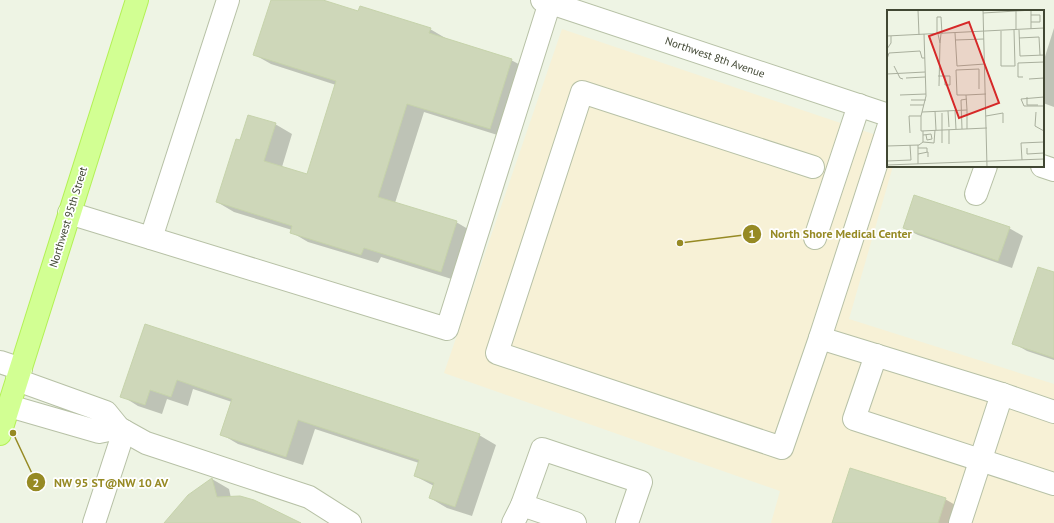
<svg xmlns="http://www.w3.org/2000/svg" width="1054" height="523" viewBox="0 0 1054 523" font-family="'PT Sans',sans-serif">
	<style>
		.medical { fill: #f7f1d6 }
		.shadow { fill: #0003 }
		.building { fill: #ced7b9; stroke: #c6d3ab }
		.lines { fill: none; stroke-linecap: round; stroke-linejoin: round }
		.minor-casing { stroke: #b7c1a6; stroke-width: 24 }
		.major-casing { stroke: #b3f156; stroke-width: 24 }
		.minor { stroke: #fff; stroke-width: 22 }
		.major { stroke: #d2ff93; stroke-width: 22 }
		.labels { text-anchor: middle; dominant-baseline: central; stroke-width: 3.5; stroke-linejoin: round; paint-order: stroke }
		.street-label { font-size: 11px; fill: #414733; stroke: #fff }
		.inset-road { fill: none; stroke: #a9af9d; stroke-width: 1 }
		.view { fill: #d62828; fill-opacity: 0.15; stroke: #d62828; stroke-width: 2 }
		.inset-edge { fill: none; stroke: #414733; stroke-width: 2 }
		.leader { fill: none; stroke: #968a24; stroke-width: 1.5 }
		.callout-dot { fill: #968a24; stroke: #fff; stroke-width: 1.5 }
		.mark-label { font-size: 12px; text-anchor: middle; font-weight: bold; fill: #fff }
		.callout-label { font-size: 12px; text-anchor: middle; font-weight: bold; fill: #968a24; stroke: #fff; stroke-width: 3.5; stroke-linejoin: round; paint-order: stroke }
	</style>
	<rect width="100%" height="100%" fill="#eef4e4"/>
	<polygon class="medical" points="562,29 888,139 888,166 893,166 849,319 1054,384 1054,523 771,523 780,491 444,373"/>
	<g class="shadow">
		<polygon points="272,0 320,0 359,12 430,29 447,39 511,60 528,69 507,138 424,112 395,203 456,222 473,232 458,281 381,257 378,263 308,242 291,232 292,230 234,212 217,202 241,142 275,124 292,134 282,167 308,175 336,85 271,64 255,55"/>
		<polygon points="1054,28 1054,107 1043,103 1043,63"/>
		<polygon points="904,228 1009,228 1023,236 1012,268 918,235"/>
		<polygon points="1054,273 1054,360 1027,351 1013,343"/>
		<polygon points="145,325 479,435 496,445 472,516 447,508 430,498 434,486 415,476 419,463 315,429 303,465 238,444 221,434 232,402 193,389 188,406 167,399 162,414 138,406 122,396"/>
		<polygon points="212,479 229,489 231,498 281,523 169,523"/>
		<polygon points="945,499 962,509 957,523 833,523"/>
	</g>
	<g class="building">
		<polygon points="271,0 323,0 358,11 360,6 431,28 429,33 512,59 490,129 407,104 378,197 457,221 441,272 364,248 361,255 290,233 292,226 216,202 236,139 240,140 248,115 276,123 264,161 307,174 336,81 253,55"/>
		<polygon points="914,195 1010,227 998,261 903,228"/>
		<polygon points="1038,267 1054,272 1054,358 1012,344"/>
		<polygon points="145,324 480,434 455,507 429,498 434,483 414,476 419,460 298,420 286,457 220,435 232,399 177,380 171,397 150,390 145,405 120,397"/>
		<polygon points="850,468 946,498 938,523 832,523"/>
		<polygon points="212,478 217,497 240,496 254,500 301,523 164,523 188,495"/>
	</g>
	<g class="lines">
		<g class="minor-casing">
			<g id="minor">
				<polyline points="542,0 888,115"/>
				<polyline points="888,128 820,338 1002,394"/>
				<polyline points="1042,166 1054,170"/>
				<polyline points="813,167 582,92 497,353 782,448 820,338"/>
				<polyline points="976,194 986,166"/>
				<polyline points="69,213 447,329 550,2"/>
				<polyline points="151,238 228,0"/>
				<polyline points="815,238 859,105"/>
				<polyline points="876,355 854,419 1054,484"/>
				<polyline points="0,362 21,369"/>
				<polyline points="9,406 99,432 119,428 106,412 17,380"/>
				<polyline points="119,428 146,443 309,497 350,523"/>
				<polyline points="522,505 575,523"/>
				<polyline points="94,523 124,431"/>
				<polyline points="513,523 522,505 542,449 641,482 627,523"/>
				<polyline points="960,523 1002,394 1054,412"/>
			</g>
		</g>
		<g class="major-casing">
			<polyline id="major" points="0,434 137,0"/>
		</g>
		<use href="#minor" class="minor"/>
		<use href="#major" class="major"/>
	</g>
	<g class="labels">
		<g class="street-label">
			<text transform="translate(715 57) rotate(19)">Northwest 8th Avenue</text>
			<text transform="translate(68 217) rotate(-73)">Northwest 95th Street</text>
		</g>
	</g>
	<g transform="translate(887 10)">
		<rect width="157" height="157" fill="#eef4e4"/>
		<path class="inset-road" d="M 31,0 L 32,25M 96,0 L 100,157M 129,1 L 129,20M 144,1 L 144,19M 96,3 L 146,0M 144,5 L 153,5 L 153,12 L 144,12M 132,20 L 133,46 L 157,45M 114,21 L 114,56 L 128,56 L 127,20M 68,23 L 70,56 L 98,54M 37,24 L 39,86 L 34,106 L 34,121 L 100,118M 50,24 L 50,7 L 54,7 L 55,24M 51,24 L 53,33 L 54,24M 0,26 L 157,18M 132,28 L 152,27 L 153,45M 68,30 L 97,29M 0,39 L 4,33 L 4,26M 0,49 L 2,43 L 33,41 L 35,48 L 38,48M 7,56 L 13,68 L 16,69M 0,64 L 38,62M 51,66 L 63,66 L 63,75 L 58,75 L 58,66M 136,67 L 131,67 L 131,53 L 157,52M 19,68 L 38,67M 142,69 L 157,68M 52,76 L 53,33M 13,85 L 39,84M 79,85 L 70,85 L 69,60 L 92,59 L 92,79M 140,87 L 140,95 L 151,95M 157,87 L 134,89 L 137,96 L 157,96M 24,90 L 39,90M 23,95 L 37,95M 80,100 L 79,85 L 99,84M 48,101 L 49,120M 61,101 L 62,117M 68,101 L 69,119M 35,102 L 80,100 L 80,119M 149,102 L 148,116 L 157,121M 55,103 L 55,133M 99,106 L 116,103 L 116,113M 75,119 L 74,90 L 80,89M 62,120 L 62,134M 23,123 L 22,106 L 34,106M 36,125 L 44,124 L 45,129 L 40,130 L 39,125M 36,132 L 47,133 L 48,120M 31,135 L 31,154M 0,136 L 32,135 L 36,132 L 36,121M 31,138 L 40,138 L 40,142M 140,138 L 140,144 L 157,143M 31,144 L 41,142 L 41,147M 135,150 L 134,133 L 157,132M 0,151 L 24,150 L 23,135M 0,155 L 157,149"/>
		<path class="view" d="M 82,12 L 112,93 L 72,108 L 42,26 Z"/>
		<rect width="157" height="157" class="inset-edge"/>
	</g>
	<path class="leader" d="M680 243L752 234M13 433L36 482"/>
	<g class="callout-dot">
		<circle cx="680" cy="243" r="4"/>
		<circle cx="13" cy="433" r="4"/>
		<circle cx="752" cy="234" r="10"/>
		<circle cx="36" cy="482" r="10"/>
	</g>
	<g class="mark-label">
		<text x="752" y="238">1</text>
		<text x="36" y="487">2</text>
	</g>
	<g class="callout-label">
		<text x="841" y="238">North Shore Medical Center</text>
		<text x="111" y="487">NW 95 ST@NW 10 AV</text>
	</g>
</svg>
